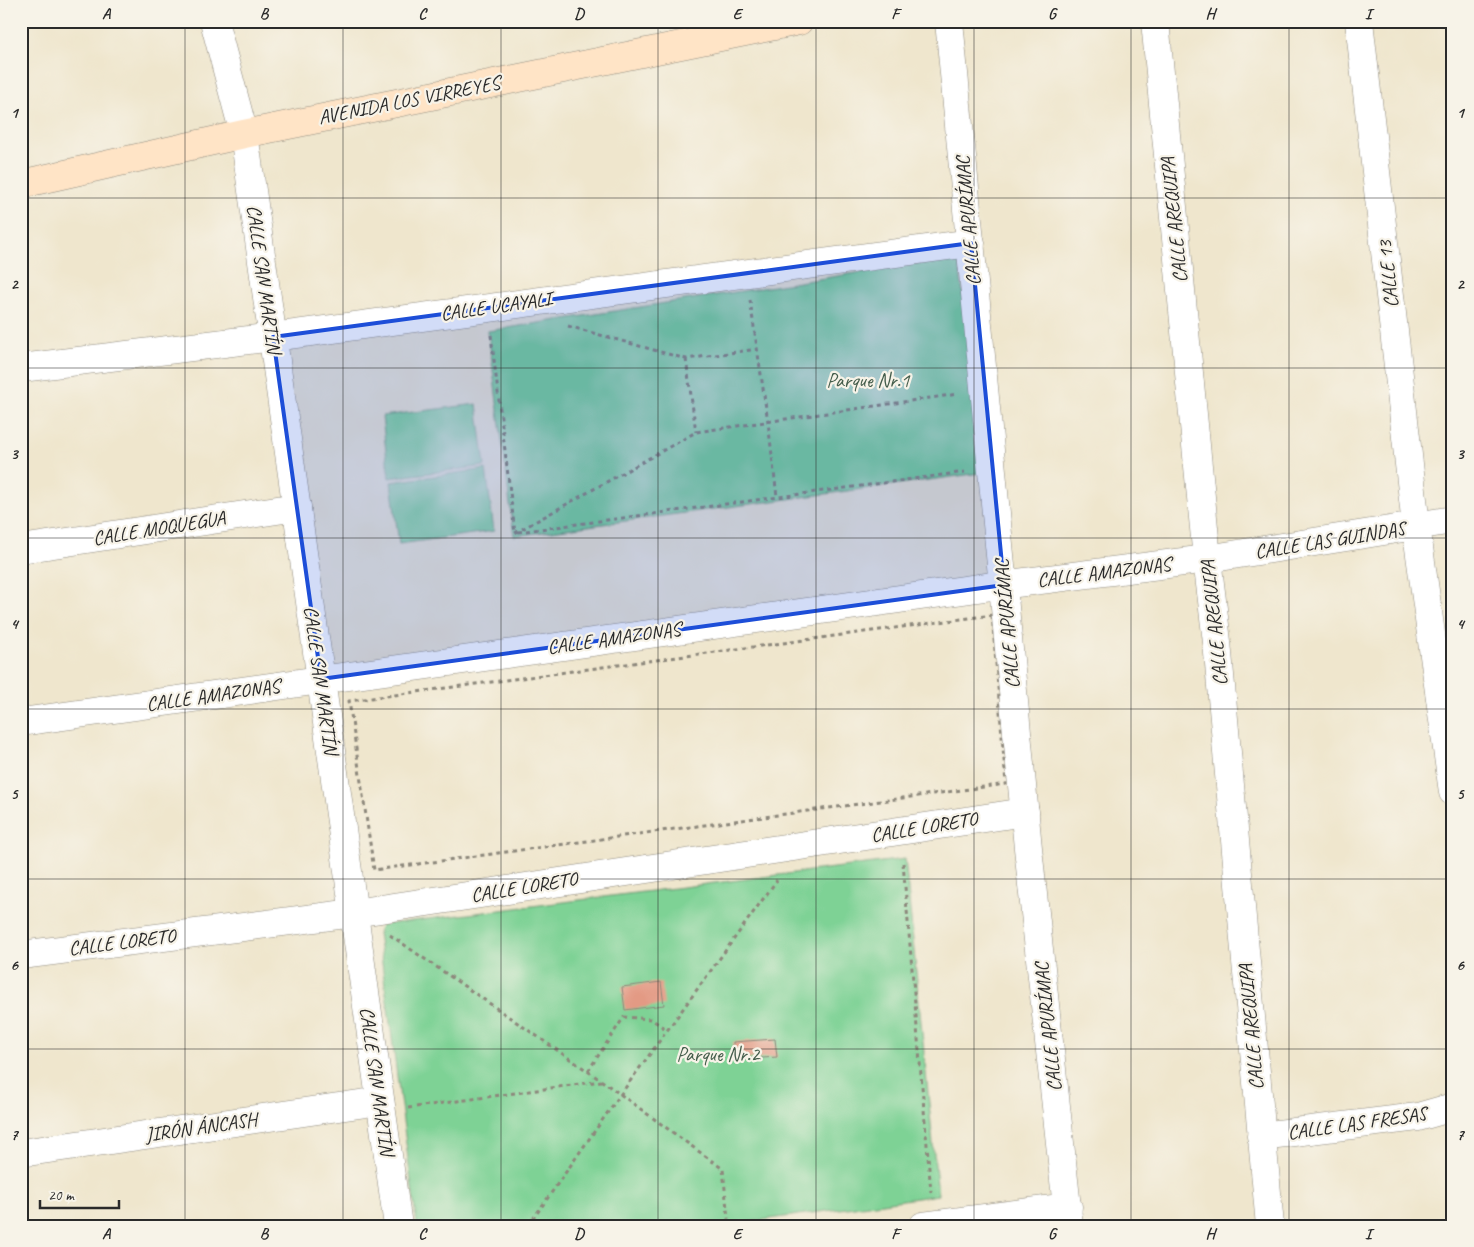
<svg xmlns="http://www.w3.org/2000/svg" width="1474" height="1247" viewBox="0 0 1474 1247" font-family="Caveat,sans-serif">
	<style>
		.green { fill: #7ed295; stroke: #547e60 }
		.building { fill: #e39a84 }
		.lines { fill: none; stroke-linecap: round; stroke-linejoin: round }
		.street-casing { stroke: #8d887c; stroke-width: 29 }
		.secondary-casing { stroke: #8d887c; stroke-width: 29 }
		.path { stroke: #8d887c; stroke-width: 3; stroke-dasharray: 4 4; stroke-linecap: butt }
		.street { stroke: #fff; stroke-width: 28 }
		.secondary { stroke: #ffe4c6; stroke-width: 28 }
		.marked { fill: #1d4ed8; fill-opacity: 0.2; stroke: #1d4ed8; stroke-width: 4; stroke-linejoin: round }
		.grid { fill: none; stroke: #2b2b2b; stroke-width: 1; stroke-opacity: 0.55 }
		.labels { text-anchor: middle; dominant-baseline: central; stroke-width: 4.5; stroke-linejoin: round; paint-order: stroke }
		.street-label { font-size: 20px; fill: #2b2b2b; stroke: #f7f3e8 }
		.park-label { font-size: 20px; fill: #445d4b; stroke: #f7f3e8 }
		.neatline { fill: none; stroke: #2b2b2b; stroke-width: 2 }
		.grid-label { font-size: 16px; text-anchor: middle; font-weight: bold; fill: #2b2b2b }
	</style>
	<rect width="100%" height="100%" fill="#f7f3e8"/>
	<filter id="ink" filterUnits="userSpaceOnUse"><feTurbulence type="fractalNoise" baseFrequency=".02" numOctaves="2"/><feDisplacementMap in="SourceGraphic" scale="10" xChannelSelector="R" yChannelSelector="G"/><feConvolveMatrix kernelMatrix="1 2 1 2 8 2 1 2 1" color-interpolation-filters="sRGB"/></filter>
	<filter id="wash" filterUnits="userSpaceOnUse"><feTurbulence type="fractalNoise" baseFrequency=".0096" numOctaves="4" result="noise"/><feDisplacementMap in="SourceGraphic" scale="20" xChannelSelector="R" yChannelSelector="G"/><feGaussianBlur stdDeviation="1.12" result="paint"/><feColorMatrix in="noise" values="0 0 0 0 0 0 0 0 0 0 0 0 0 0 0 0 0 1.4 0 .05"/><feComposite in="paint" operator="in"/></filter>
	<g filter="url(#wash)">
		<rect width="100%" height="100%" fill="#efe6cd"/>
		<g class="green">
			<polygon points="958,257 988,472 514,536 488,331"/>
			<polygon points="477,404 485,466 389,478 382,416"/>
			<polygon points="486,469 494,531 399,544 391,482"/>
			<polygon points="905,859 938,1195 721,1226 417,1226 378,933 381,925"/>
		</g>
		<g id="blocks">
			<g class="building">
				<polygon points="661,982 664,1005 625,1010 622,987"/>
				<polygon points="775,1039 777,1057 734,1060 733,1042"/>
			</g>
		</g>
	</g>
	<g filter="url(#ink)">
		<use href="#blocks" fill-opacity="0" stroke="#8d887c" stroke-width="1"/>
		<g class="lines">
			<g class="street-casing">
				<g id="street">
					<polyline points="214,21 244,134 398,1226"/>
					<polyline points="949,21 1028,848 1069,1226"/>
					<polyline points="1155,21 1207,559 1217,642 1270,1226"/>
					<polyline points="1359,21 1416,526 1453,792"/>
					<polyline points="21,368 273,337 971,243"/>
					<polyline points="21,549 297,507"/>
					<polyline points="21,722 985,587 1207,559 1453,520"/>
					<polyline points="21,955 354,913 1025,812"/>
					<polyline points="1261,1136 1418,1117 1453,1107"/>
					<polyline points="21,1153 380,1101"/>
					<polyline points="923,1226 1068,1207"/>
				</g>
			</g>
			<g class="secondary-casing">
				<polyline id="secondary" points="21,184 244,134 799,21"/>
			</g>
			<g class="path">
				<polyline points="750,300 768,422 777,497"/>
				<polyline points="568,326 686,359 758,349"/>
				<polyline points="491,335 515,533"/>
				<polyline points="686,359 696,432"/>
				<polyline points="518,532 965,472"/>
				<polyline points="515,533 696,432 958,394"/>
				<polygon points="992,615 1006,784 374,870 349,701"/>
				<polyline points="903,863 931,1192"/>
				<polyline points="390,935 602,1081 723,1169 728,1219"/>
				<polyline points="588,1071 624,1017 651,1019 667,1030"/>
				<polyline points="408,1108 601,1081"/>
				<polyline points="528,1226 620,1095 777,880"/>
			</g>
			<use href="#street" class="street"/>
			<use href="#secondary" class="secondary"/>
		</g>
	</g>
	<path class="marked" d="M 971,243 L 1004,585 L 321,679 L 273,337 Z"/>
	<path class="grid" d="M 185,21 L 185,1226M 343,21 L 343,1226M 501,21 L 501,1226M 658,21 L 658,1226M 816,21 L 816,1226M 974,21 L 974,1226M 1131,21 L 1131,1226M 1289,21 L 1289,1226M 21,198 L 1453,198M 21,368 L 1453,368M 21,538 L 1453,538M 21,709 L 1453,709M 21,879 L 1453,879M 21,1049 L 1453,1049"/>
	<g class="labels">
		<g class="street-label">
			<text transform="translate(409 100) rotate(-11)">AVENIDA LOS VIRREYES</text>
			<text transform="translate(1174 220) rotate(-96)">CALLE AREQUIPA</text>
			<text transform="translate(968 221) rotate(-95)">CALLE APURÍMAC</text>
			<text transform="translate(1388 274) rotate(-96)">CALLE 13</text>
			<text transform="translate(264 279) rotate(82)">CALLE SAN MARTÍN</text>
			<text transform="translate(496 306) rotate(-8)">CALLE UCAYALI</text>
			<text transform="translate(159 528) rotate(-9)">CALLE MOQUEGUA</text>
			<text transform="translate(1330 540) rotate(-9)">CALLE LAS GUINDAS</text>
			<text transform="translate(1104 572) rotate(-7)">CALLE AMAZONAS</text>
			<text transform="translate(1214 623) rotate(-96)">CALLE AREQUIPA</text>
			<text transform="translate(1007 624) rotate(-95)">CALLE APURÍMAC</text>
			<text transform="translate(614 638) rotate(-8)">CALLE AMAZONAS</text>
			<text transform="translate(321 680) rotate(82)">CALLE SAN MARTÍN</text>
			<text transform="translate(213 695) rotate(-8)">CALLE AMAZONAS</text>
			<text transform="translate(924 827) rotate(-9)">CALLE LORETO</text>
			<text transform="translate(524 887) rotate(-9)">CALLE LORETO</text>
			<text transform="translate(122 942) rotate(-7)">CALLE LORETO</text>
			<text transform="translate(1048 1027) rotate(-96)">CALLE APURÍMAC</text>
			<text transform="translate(1251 1027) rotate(-95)">CALLE AREQUIPA</text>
			<text transform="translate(377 1081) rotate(82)">CALLE SAN MARTÍN</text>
			<text transform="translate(1357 1123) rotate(-8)">CALLE LAS FRESAS</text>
			<text transform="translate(201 1127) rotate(-8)">JIRÓN ÁNCASH</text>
		</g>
		<g class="park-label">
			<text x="868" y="380">Parque Nr.1</text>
			<text x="718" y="1054">Parque Nr.2</text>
		</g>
	</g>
	<rect width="1474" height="1247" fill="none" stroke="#f7f3e8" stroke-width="55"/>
	<path d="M40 1200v8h79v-8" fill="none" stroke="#2b2b2b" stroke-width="2.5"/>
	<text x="48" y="1200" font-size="15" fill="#2b2b2b" stroke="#f7f3e8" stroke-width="4" paint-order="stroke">20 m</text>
	<rect x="28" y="28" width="1418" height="1192" class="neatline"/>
	<g class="grid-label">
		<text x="106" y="19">A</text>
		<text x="264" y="19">B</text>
		<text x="422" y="19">C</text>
		<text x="579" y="19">D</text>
		<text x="737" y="19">E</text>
		<text x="895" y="19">F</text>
		<text x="1052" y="19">G</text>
		<text x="1210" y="19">H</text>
		<text x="1368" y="19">I</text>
		<text x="14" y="118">1</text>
		<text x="1460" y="118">1</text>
		<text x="14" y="289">2</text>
		<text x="1460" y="289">2</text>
		<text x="14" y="459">3</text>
		<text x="1460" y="459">3</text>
		<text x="14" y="629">4</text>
		<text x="1460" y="629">4</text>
		<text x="14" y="799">5</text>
		<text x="1460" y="799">5</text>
		<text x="14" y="970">6</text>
		<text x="1460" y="970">6</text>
		<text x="14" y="1140">7</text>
		<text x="1460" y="1140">7</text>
		<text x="106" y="1239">A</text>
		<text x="264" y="1239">B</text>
		<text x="422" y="1239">C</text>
		<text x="579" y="1239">D</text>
		<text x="737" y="1239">E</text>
		<text x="895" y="1239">F</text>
		<text x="1052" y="1239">G</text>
		<text x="1210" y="1239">H</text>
		<text x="1368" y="1239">I</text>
	</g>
</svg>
